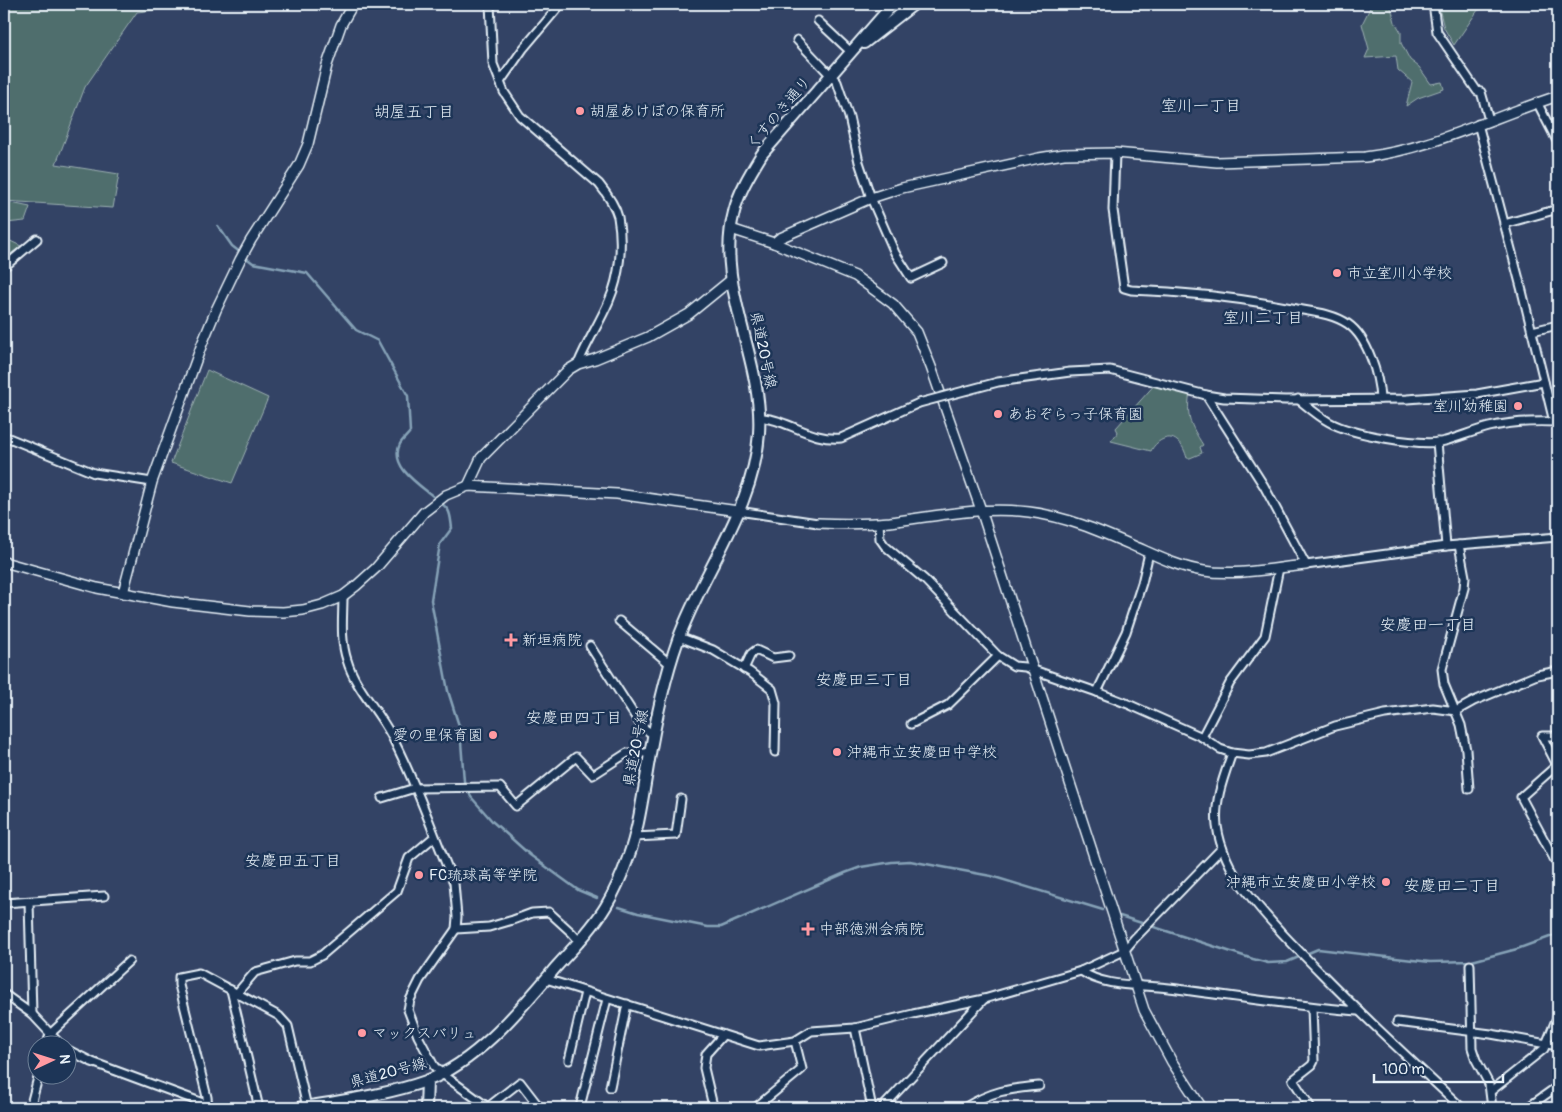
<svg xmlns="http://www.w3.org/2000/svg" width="1562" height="1112" viewBox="0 0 1562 1112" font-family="Pangolin,'Klee One',sans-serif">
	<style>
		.green { fill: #506e6d; stroke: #9cb0b2 }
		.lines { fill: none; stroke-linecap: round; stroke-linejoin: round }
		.stream { stroke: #86a2b7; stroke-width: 2.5 }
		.minor-casing { stroke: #e8f1f8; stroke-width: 11 }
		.tertiary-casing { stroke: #e8f1f8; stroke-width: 12 }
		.secondary-casing { stroke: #e8f1f8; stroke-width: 14 }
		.minor { stroke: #1d3557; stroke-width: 7 }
		.tertiary { stroke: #1d3557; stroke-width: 9 }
		.secondary { stroke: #1d3557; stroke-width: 10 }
		.minor-bridge-casing { stroke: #e8f1f8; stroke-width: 11; stroke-linecap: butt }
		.minor-bridge { stroke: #1d3557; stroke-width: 7 }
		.poi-dot { fill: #ff9aa2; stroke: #1d3557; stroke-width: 2 }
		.labels { text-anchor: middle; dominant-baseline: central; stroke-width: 5; stroke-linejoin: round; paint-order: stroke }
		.poi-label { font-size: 15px; fill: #e8f1f8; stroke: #1d3557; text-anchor: start }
		.street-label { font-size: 15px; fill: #e8f1f8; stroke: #1d3557 }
		.neighbourhood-label { font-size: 16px; fill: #e8f1f8; stroke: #1d3557 }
	</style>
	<rect width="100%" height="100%" fill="#334365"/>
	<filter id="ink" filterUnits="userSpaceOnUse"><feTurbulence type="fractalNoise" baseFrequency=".02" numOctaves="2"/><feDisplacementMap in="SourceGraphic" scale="10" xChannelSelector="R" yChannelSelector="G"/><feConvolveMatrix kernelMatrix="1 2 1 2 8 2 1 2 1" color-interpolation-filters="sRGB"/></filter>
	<g filter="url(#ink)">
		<g class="green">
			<polygon points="4,4 207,4 137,12 85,87 56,164 119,174 113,208 4,201"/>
			<polygon points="1366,4 1390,4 1395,22 1401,32 1401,43 1410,60 1419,67 1431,84 1442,82 1444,89 1418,98 1406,106 1412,82 1398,70 1396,56 1365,58 1369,49 1362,24 1370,8"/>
			<polygon points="1438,4 1543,4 1543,5 1509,5 1478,10 1454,45 1444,28"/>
			<polygon points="4,203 11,203 30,207 25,221 6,223 4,232"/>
			<polygon points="4,238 21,246 4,259"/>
			<polygon points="207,370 268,398 232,483 171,463"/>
			<path d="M 1157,382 L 1190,391 C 1186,417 1190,424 1203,445 L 1200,447 L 1202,453 L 1190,458 L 1187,458 C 1185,452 1183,445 1177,441 C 1168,433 1155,442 1151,451 L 1111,441 L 1118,432 L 1116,428 Z"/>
		</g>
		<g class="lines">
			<g class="stream">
				<polyline points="218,226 232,246 241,253"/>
				<path d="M 245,257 L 253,263 L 307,273 L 356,330 L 378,341 L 408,396 L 410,432 C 407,436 402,440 400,444 C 386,472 436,493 448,510 C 451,515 451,522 452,528 L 440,544 L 431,600 L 448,691 L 460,729 L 464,781 L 471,797 L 493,822 L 530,855 L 578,890 L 597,898"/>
				<polyline points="619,907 638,913 708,927 721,927 845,873 861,867 892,862 910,861 991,876 1103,910"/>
				<polyline points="1120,916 1253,959 1268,963 1287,962 1318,949 1430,962 1472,961 1517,949 1558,934"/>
			</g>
			<g class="minor-casing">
				<g id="minor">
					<path d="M 490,4 L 493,64 L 504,92 L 520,116 L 599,184 C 607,194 615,205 618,217 C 623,244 620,276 609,301 C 600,322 587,342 578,364"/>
					<polyline points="1433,4 1437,32 1477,91 1481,92 1489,120"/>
					<polyline points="818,21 851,52"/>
					<polyline points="797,40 837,82 849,117 859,162 871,198 895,253 911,278 943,263"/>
					<polyline points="500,82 523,49 561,4"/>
					<polyline points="1537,102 1558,143"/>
					<polyline points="1478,124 1522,291 1554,422"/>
					<path d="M 1115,153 L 1113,210 L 1124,288 L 1131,290 C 1187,292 1242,298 1297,309 C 1314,312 1334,314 1348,324 C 1368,338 1379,376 1380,399"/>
					<polyline points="1504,224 1558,209"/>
					<polyline points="4,267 37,239"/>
					<polyline points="1532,331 1558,325"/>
					<polyline points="968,390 998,382 1070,372 1110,370 1206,395 1224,398 1285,400 1407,399 1477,394 1544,382"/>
					<polyline points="1206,395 1264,486 1306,565 1446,546 1558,537"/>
					<path d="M 1298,399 C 1308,407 1318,416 1329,422 C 1350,434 1421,447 1445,441 C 1459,437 1474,431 1489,427 C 1510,422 1535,421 1557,422"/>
					<path d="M 760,417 C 767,419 774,419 780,422 C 801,429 817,440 841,438 L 919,403"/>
					<polyline points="4,436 94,473 152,482"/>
					<polyline points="1437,442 1446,546"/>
					<polyline points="738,511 818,523"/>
					<polyline points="879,523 880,539 885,546 925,580 998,656 1014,666 1025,667 1097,692 1128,704 1202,737 1220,749 1232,753 1249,755 1266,753 1335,726 1385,714 1433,708 1456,711 1474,701 1537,675 1558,671"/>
					<polyline points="1459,545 1465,577 1464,588 1442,669 1444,684 1461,725 1466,750 1469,789"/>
					<path d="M 343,596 C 343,617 340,639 347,660 C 355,688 378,710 391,735 C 416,782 433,834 454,883 L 457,917 L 456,929 L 420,980 L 410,1000 L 408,1010 L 418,1036 L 434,1066 L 441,1073 L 489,1108"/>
					<polyline points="619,621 670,664"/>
					<polyline points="679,637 713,650 750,672 772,689 776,703 775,752"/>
					<polyline points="590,646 642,727 654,735"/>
					<polyline points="744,669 751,654 756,650 773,658 789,656"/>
					<polyline points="1097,692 1126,632 1142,583 1149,553"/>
					<polyline points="911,724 948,705 998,656"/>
					<polyline points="1202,737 1230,683 1265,636 1279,568"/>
					<path d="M 1232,753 C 1224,776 1214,801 1217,826 C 1220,848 1231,871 1244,888 C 1266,918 1296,948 1323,975 C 1368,1021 1415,1064 1462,1108"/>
					<polyline points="1557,765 1521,797 1558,866"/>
					<polyline points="1558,767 1542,736 1558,736"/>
					<polyline points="382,798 415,788 500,787 516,806 576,757 593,775 627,753 650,753"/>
					<polyline points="634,837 676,835 681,799"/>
					<polyline points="29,902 32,1014"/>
					<polyline points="4,903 104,896"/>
					<polyline points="456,929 489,927 513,920 532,913 549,912 572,933 579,941"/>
					<polyline points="1470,965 1472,1048 1476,1060 1489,1084 1492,1108"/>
					<path d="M 1081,971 C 1105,988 1140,984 1169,988 C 1232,996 1295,1006 1358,1011"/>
					<polyline points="546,979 759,1046 795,1041 811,1031 855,1028 913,1014 984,999 1081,971 1124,951 1134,939 1222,848"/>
					<polyline points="231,990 259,1108"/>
					<polyline points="237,993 255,972 295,961 310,961 322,955 397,891 409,858 434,837"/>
					<polyline points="4,994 32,1014 60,1044"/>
					<polyline points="1397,1022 1491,1034 1558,1046"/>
					<polyline points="855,1028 872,1108"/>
					<polyline points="47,1044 50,1034 129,961"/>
					<polyline points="68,1050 92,1062 203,1103 206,1108"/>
					<polyline points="569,1060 585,992"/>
					<polyline points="610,1087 627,1004"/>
					<polyline points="1491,1091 1544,1049 1558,1015"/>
					<polyline points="581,1103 607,999"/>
					<polyline points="713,1106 704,1068 706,1054 723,1035"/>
					<polyline points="488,1107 520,1082 540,1108"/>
					<polyline points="30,1108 39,1074"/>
					<polyline points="208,1108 207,1097 179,985 179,977 199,973 279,1016 288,1026 307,1107"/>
					<polyline points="755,1108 802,1069 795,1041"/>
					<polyline points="882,1108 984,999"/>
					<path d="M 964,1108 C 992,1091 1007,1089 1039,1086"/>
					<polyline points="1311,1108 1293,1080 1312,1065 1314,1061 1312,1008"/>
					<polyline points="1527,1108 1558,1086"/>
				</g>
			</g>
			<g class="tertiary-casing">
				<g id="tertiary">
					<polyline points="731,229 774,243 855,276 893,304 917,332 931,367 981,510 1144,1010 1172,1062 1202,1108"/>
					<path d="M 774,243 L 780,238 L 871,198 L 902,188 L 1039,158 L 1064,154 L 1115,153 L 1217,162 L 1365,157 C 1432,149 1494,116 1558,96"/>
					<polyline points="468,486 481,458 568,370 578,364 595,359 648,337 689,314 732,279"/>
					<path d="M 818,523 C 842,524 866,524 890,522 C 936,516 982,506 1029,512 C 1070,517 1106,534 1143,550 C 1163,559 1183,568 1204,571 C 1237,576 1273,568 1306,565"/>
					<polyline points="4,562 97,588 173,602 250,611 283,612 303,610 322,605 343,596 356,586 376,568 424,512 446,495 468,486 617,494 738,511"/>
					<polyline points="123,593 152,482 202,344 216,310 240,260 251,240 299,165 308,144 327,65 341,25 353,4"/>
				</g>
			</g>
			<g class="secondary-casing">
				<g id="secondary">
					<polyline points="864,43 914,4"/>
					<path d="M 299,1108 C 339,1101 387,1095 426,1081 C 478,1062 522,1007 557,966 C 574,947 593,928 606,906 C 615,891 622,875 628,858 C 638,831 642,801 647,772 C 654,728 663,682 678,640 C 703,570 754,509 759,433 C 764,359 714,286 734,212 C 739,191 751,172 762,154 L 893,4"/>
					<polyline points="426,1108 427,1081"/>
				</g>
			</g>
			<use href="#minor" class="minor"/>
			<use href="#tertiary" class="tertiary"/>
			<use href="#secondary" class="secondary"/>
			<g class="minor-bridge-casing">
				<polyline id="minor-bridge" points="919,403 968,390"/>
			</g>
			<use href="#minor-bridge" class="minor-bridge"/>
		</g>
	</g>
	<g class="poi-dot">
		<circle cx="580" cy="111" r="5"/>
		<circle cx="1337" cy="273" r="5"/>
		<circle cx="1518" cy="406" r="5"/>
		<circle cx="998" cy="414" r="5"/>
		<path d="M508.5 632.5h5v5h5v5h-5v5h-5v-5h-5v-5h5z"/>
		<circle cx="493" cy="735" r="5"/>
		<circle cx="837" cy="752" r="5"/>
		<circle cx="419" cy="875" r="5"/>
		<circle cx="1386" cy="882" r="5"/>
		<path d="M805.5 921.5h5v5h5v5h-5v5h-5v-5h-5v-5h5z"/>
		<circle cx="362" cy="1033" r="5"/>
	</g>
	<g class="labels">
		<g class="poi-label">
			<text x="590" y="111">胡屋あけぼの保育所</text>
			<text x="1347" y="273">市立室川小学校</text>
			<text x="1508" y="406" text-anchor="end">室川幼稚園</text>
			<text x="1008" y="414">あおぞらっ子保育園</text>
			<text x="522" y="640">新垣病院</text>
			<text x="483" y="735" text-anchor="end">愛の里保育園</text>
			<text x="847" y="752">沖縄市立安慶田中学校</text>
			<text x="429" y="875">FC琉球高等学院</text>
			<text x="1376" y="882" text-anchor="end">沖縄市立安慶田小学校</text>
			<text x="819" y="929">中部徳洲会病院</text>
			<text x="372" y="1033">マックスバリュ</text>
		</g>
		<g class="street-label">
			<text transform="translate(779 113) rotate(-50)">くすのき通り</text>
			<text transform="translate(763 350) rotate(78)">県道20号線</text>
			<text transform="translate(636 748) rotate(-79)">県道20号線</text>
			<text transform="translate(388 1073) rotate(-15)">県道20号線</text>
		</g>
		<g class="neighbourhood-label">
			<text x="1201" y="106">室川一丁目</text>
			<text x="414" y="112">胡屋五丁目</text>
			<text x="1263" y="318">室川二丁目</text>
			<text x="1428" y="625">安慶田一丁目</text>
			<text x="864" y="680">安慶田三丁目</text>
			<text x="574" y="718">安慶田四丁目</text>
			<text x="293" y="861">安慶田五丁目</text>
			<text x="1452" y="886">安慶田二丁目</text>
		</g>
	</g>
	<rect width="1562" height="1112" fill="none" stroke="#1d3557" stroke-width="20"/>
	<rect x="10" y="10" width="1542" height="1092" fill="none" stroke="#e8f1f8" stroke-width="2" filter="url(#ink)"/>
	<g transform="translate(52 1060) rotate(86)"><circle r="24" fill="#1d3557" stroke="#6e8097"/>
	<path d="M0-4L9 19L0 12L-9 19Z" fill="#ff9aa2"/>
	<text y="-8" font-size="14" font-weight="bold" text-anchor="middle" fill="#e8f1f8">N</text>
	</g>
	<path d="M1374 1074v8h129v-8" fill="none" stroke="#e8f1f8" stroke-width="2.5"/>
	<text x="1382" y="1074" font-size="15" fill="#e8f1f8" stroke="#1d3557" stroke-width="4" paint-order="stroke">100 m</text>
</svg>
